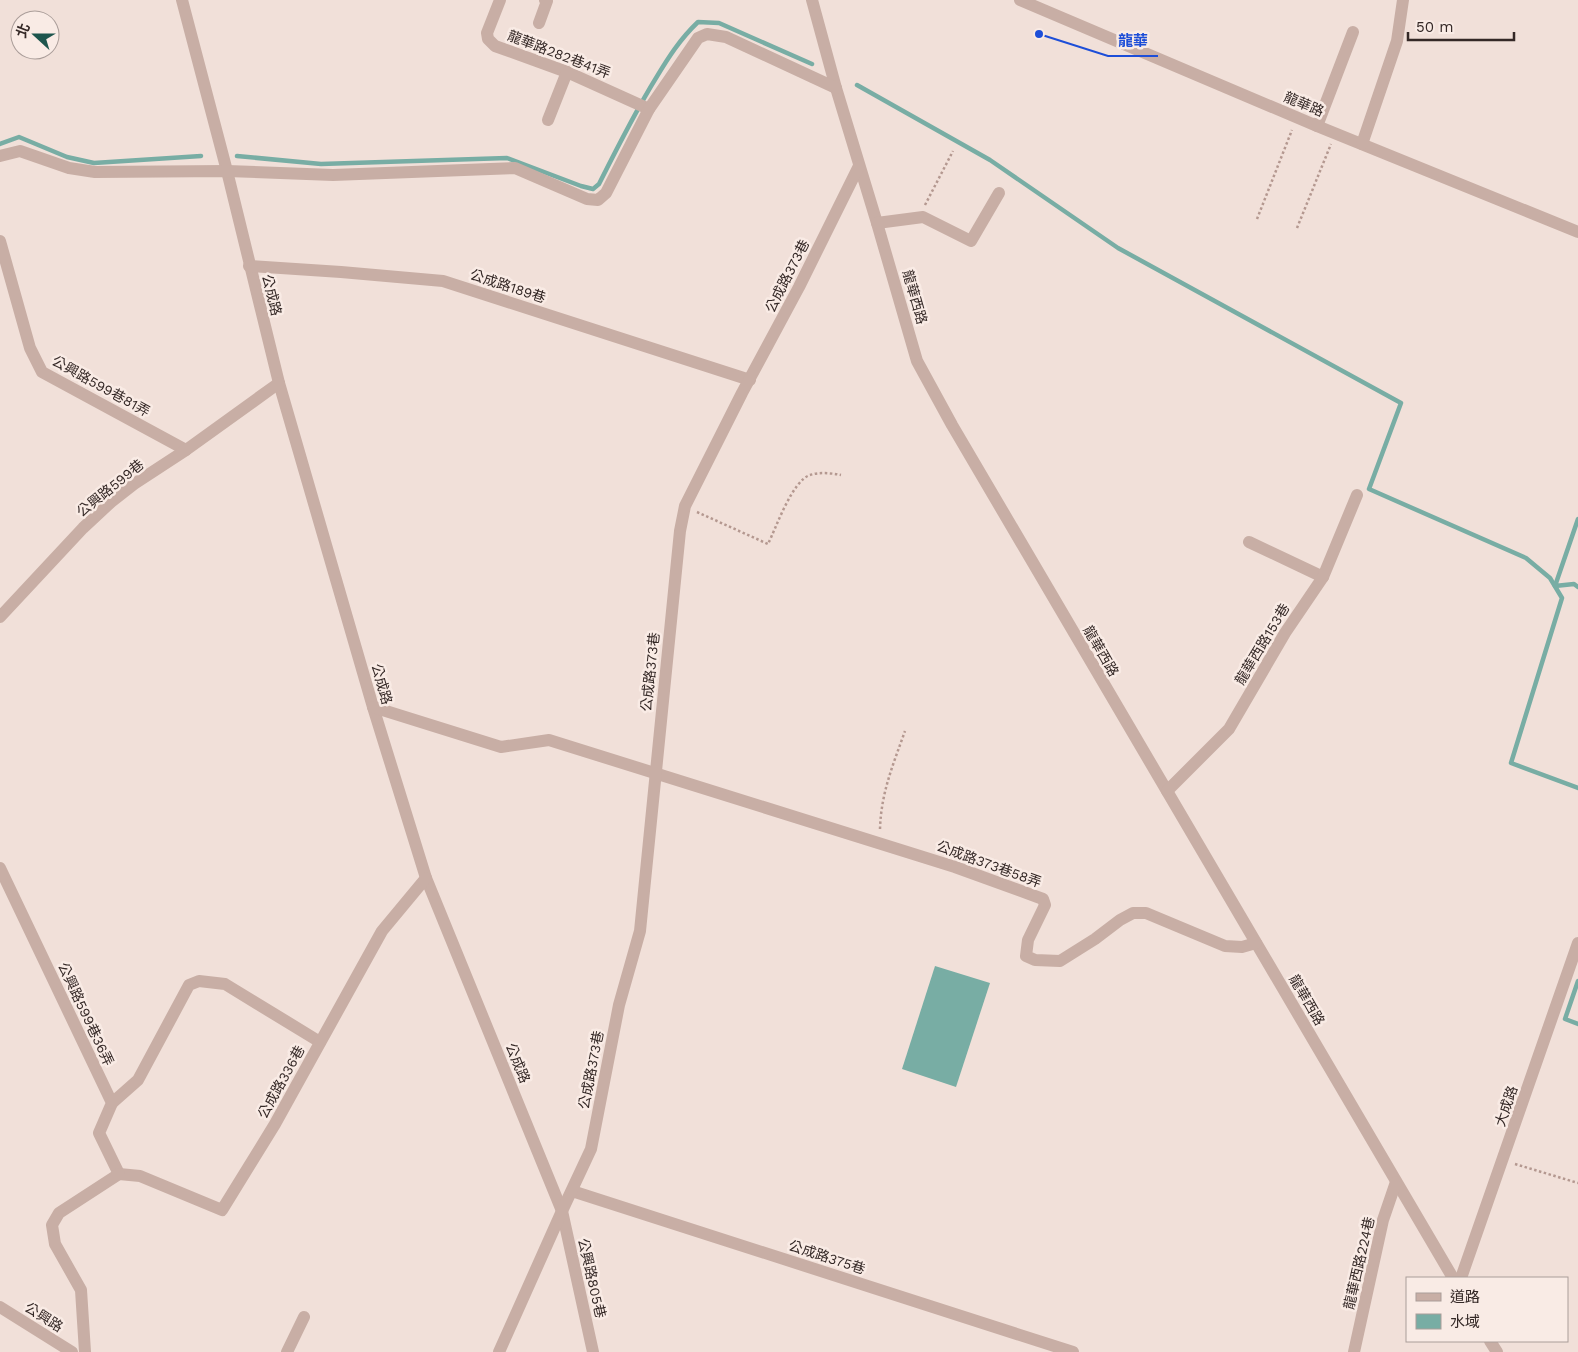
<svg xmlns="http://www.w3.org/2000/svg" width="1578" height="1352" viewBox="0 0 1578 1352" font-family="'Work Sans','Noto Sans TC',sans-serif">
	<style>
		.water { fill: #78ada4 }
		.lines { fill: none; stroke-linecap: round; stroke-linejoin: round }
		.stream { stroke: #78ada4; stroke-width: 4.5 }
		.path { stroke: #b49890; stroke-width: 2.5; stroke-dasharray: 2.5 2.5; stroke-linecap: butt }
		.minor { stroke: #c8aea5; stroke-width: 12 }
		.labels { text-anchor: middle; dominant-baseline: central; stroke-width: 5; stroke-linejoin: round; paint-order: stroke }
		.street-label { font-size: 14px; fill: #342826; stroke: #f9ebe5 }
		.leader { fill: none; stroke: #1d4ed8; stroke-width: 2 }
		.callout-dot { fill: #1d4ed8; stroke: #f9ebe5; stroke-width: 2 }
		.callout-label { font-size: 15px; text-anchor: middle; font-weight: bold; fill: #1d4ed8; stroke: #f9ebe5; stroke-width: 5; stroke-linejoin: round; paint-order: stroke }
	</style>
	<rect width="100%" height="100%" fill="#f1e0d9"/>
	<polygon class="water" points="935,966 990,983 956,1087 902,1069"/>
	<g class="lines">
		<g class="stream">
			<polyline points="857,85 990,160 1118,248 1401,403 1369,489 1526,558 1550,578 1562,598 1511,763 1578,788"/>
			<polyline points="0,144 19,137 67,157 94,163 201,156"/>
			<path d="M 237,156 L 321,164 L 507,158 L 581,186 L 593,189 L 599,184 C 617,148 635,112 656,78 C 668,58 680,39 698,22 L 719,23 L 812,64"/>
			<polyline points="1578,519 1555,586 1574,584 1578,587"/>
			<polyline points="1578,981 1565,1019 1578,1024"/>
		</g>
		<g class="path">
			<polyline points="925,205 953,151"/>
			<polyline points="1257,219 1292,130"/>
			<polyline points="1297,228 1331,144"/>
			<path d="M 697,512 L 768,544 C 776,528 792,481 810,475 C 819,472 831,473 841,475"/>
			<path d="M 880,829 C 881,793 893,765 905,731"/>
			<polyline points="1515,1164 1578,1183"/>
		</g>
		<g class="minor">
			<polyline points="182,0 227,171 279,383 373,707 426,878 562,1211 593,1352"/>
			<polyline points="500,0 487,33 488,39 495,46 567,72 649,109"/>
			<polyline points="812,0 836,88 877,223 917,361 952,425 1453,1278"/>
			<polyline points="1020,0 1317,126 1578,232"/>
			<polyline points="539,23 547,1 545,0"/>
			<polyline points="548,120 567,72"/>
			<polyline points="1317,126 1353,32"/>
			<polyline points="1362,144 1397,41 1403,0"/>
			<polyline points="0,156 20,151 69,168 95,172 227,171 333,175 515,168 587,199 598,200 606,193 649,109 698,38 707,34 726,37 836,88"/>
			<polyline points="877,223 923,217 971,241 999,193"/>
			<polyline points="0,241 30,348 42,372 186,450"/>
			<polyline points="249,266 341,272 443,281 750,380"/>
			<polyline points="1249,542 1323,577"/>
			<polyline points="0,617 83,528 111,502 134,484 186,450 279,383"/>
			<polyline points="373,707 501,747 549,740 955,867 1043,899 1045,905 1028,940 1026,956 1035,960 1060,961 1095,939 1120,920 1133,913 1146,913 1225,946 1242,947 1256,943"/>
			<polyline points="1167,791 1229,729 1285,633 1323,577 1357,495"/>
			<polyline points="0,868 112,1103 99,1133 119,1174"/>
			<polyline points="112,1103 138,1080 189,985 199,981 225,984 320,1042"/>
			<polyline points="119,1174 140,1176 222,1210 275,1124 382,931 426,878"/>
			<polyline points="572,1191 1073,1352"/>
			<polyline points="1461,1278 1578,943"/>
			<polyline points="0,1307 72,1352"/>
			<polyline points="1490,1341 1497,1352"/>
			<polyline points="85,1352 81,1290 55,1244 52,1225 59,1213 119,1174"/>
			<polyline points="287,1352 304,1317"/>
			<polyline points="499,1352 562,1211 591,1149 619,1005 640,931 680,531 685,506 742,393 799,287 859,166"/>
			<polyline points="1354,1352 1383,1220 1396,1182"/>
		</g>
	</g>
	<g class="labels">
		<g class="street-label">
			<text transform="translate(559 54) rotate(21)">龍華路282巷41弄</text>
			<text transform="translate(1304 104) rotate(23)">龍華路</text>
			<text transform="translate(787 276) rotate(-63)">公成路373巷</text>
			<text transform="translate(508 286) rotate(18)">公成路189巷</text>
			<text transform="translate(272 295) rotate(76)">公成路</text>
			<text transform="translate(915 297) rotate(74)">龍華西路</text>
			<text transform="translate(101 386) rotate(29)">公興路599巷81弄</text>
			<text transform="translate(110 488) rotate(-39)">公興路599巷</text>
			<text transform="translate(1262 644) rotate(-59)">龍華西路153巷</text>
			<text transform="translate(1101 651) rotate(60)">龍華西路</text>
			<text transform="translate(650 672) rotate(-84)">公成路373巷</text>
			<text transform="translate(382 684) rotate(74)">公成路</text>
			<text transform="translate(989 864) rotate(20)">公成路373巷58弄</text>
			<text transform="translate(1307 1000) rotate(60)">龍華西路</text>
			<text transform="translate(86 1014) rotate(65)">公興路599巷36弄</text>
			<text transform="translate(518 1063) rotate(68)">公成路</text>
			<text transform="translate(591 1070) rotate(-79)">公成路373巷</text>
			<text transform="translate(281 1082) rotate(-61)">公成路336巷</text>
			<text transform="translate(1506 1106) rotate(-71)">大成路</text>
			<text transform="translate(827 1257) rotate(18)">公成路375巷</text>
			<text transform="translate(1359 1263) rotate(-77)">龍華西路224巷</text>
			<text transform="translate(592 1278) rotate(77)">公興路805巷</text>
			<text transform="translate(44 1317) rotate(32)">公興路</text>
		</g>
	</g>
	<path class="leader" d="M1039 34L1108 56H1158"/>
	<circle class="callout-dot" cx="1039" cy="34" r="5"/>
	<g class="callout-label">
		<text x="1133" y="46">龍華</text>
	</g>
	<rect x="1406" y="1277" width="162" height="65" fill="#f9ebe5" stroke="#aa9d99"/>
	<rect x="1416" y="1293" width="25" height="8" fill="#c8aea5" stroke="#aa9d99"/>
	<text x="1450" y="1302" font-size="15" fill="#342826">道路</text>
	<rect x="1416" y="1314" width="25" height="15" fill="#78ada4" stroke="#aa9d99"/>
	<text x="1450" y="1327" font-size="15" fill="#342826">水域</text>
	<g transform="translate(35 35) rotate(291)"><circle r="24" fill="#f9ebe5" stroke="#aa9d99"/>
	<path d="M0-4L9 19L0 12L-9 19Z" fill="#1d554d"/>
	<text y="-8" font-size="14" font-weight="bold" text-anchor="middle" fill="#342826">北</text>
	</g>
	<path d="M1408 32v8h106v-8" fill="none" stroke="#342826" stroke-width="2.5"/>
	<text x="1416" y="32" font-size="15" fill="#342826" stroke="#f9ebe5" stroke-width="4" paint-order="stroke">50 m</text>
</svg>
